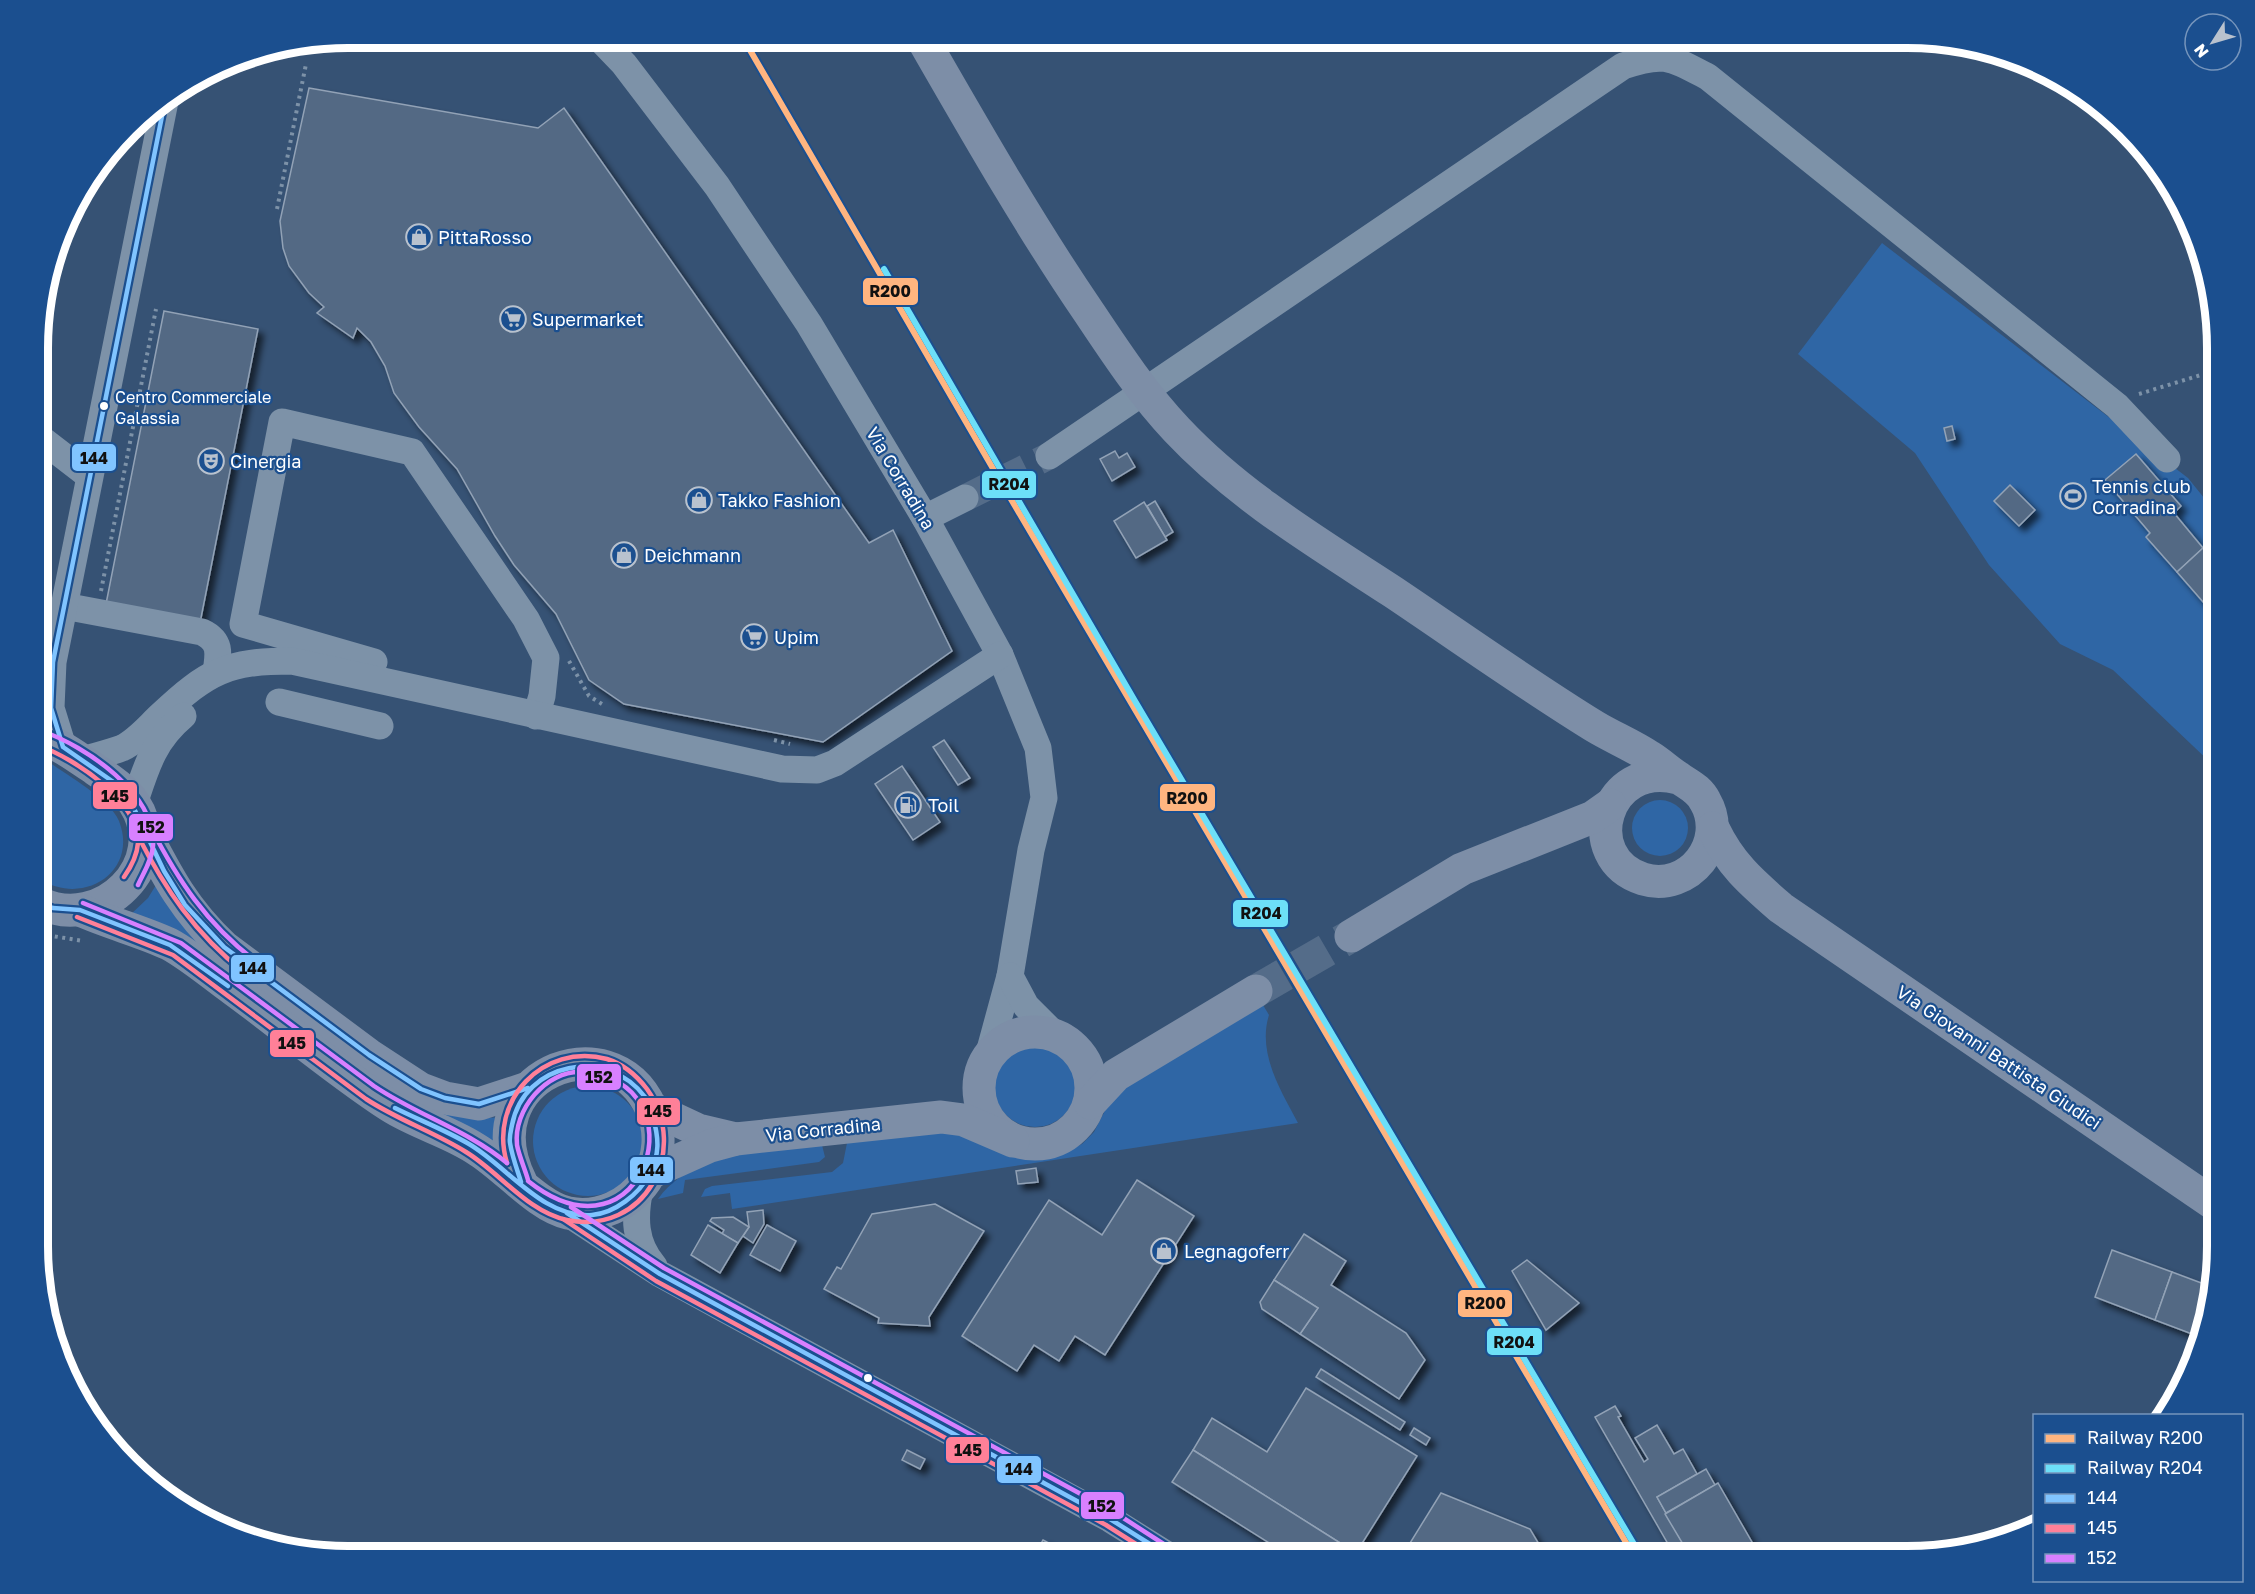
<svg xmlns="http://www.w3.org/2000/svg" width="2255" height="1594" viewBox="0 0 2255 1594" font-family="'Golos Text',sans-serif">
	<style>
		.green { fill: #2f66a5 }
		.building { fill: #526984; stroke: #92a2b6; stroke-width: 1.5; filter: url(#shadow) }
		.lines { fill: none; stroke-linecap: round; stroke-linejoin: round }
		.minor-tunnel { stroke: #546c89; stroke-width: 27; stroke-dasharray: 27 14; stroke-linecap: butt }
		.major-tunnel { stroke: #546c89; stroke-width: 33; stroke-dasharray: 33 16; stroke-linecap: butt }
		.path { stroke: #7d92a8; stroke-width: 4; stroke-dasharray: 3 4.5; stroke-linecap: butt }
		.minor { stroke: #7d92a8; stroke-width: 27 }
		.major { stroke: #7d8ea7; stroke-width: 33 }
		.bus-1-casing { stroke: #1b4f8f; stroke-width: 9 }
		.bus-2-casing { stroke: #1b4f8f; stroke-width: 9 }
		.bus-3-casing { stroke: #1b4f8f; stroke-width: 9 }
		.bus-1 { stroke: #80c4ff; stroke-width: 4.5 }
		.bus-2 { stroke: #ff8098; stroke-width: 4.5 }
		.bus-3 { stroke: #d880ff; stroke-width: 4.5 }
		.rail-1-casing { stroke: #1b4f8f; stroke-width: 10 }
		.rail-2-casing { stroke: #1b4f8f; stroke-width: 10 }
		.rail-1 { stroke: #ffb580; stroke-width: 6 }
		.rail-2 { stroke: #6ddff8; stroke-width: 6 }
		.bus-dot { fill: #fff; stroke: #1b4f8f; stroke-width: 2 }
		.labels { text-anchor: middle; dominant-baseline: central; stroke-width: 4.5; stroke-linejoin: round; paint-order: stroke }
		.bus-label { font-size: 16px; fill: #fff; stroke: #1b4f8f; text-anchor: start }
		.poi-label { font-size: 18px; fill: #fff; stroke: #1b4f8f; text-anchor: start }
		.street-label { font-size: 18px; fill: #fff; stroke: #1b4f8f }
		.rim { fill: none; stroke: #fff; stroke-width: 8 }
		.line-badge { stroke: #1b4f8f; stroke-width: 2 }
		.pale-badge-label { font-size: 16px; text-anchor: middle; font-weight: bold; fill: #111 }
	</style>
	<defs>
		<filter id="shadow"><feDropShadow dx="5.5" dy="5.5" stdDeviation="3" flood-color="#0009"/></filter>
	</defs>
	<rect width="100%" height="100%" fill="#365274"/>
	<g class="green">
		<polygon points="1882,243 2188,478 2217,514 2217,760 2212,764 2113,670 2060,644 1989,565 1915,453 1798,354"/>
		<path d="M 40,759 L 49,762 C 68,776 110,799 119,821 C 139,872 83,907 40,879 Z"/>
		<circle cx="1660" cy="828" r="28"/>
		<polygon points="156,885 474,1119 501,1117 498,1148 441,1115 129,916 148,898"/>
		<path d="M 1263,1005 L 1269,1015 C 1257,1053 1281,1091 1298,1123 L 732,1209 L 730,1193 L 701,1197 L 705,1189 L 712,1186 L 832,1172 L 843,1163 L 847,1143 L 941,1128 L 1014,1156 L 1041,1160 L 1055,1157 L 1082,1144 L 1094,1132 L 1116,1089 Z"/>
		<circle cx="1035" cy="1086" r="41"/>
		<circle cx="588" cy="1141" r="55"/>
		<path d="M 822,1145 L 825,1157 L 819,1162 L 685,1180 L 683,1193 L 658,1199 C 695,1149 766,1152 822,1145 Z"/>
	</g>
	<g class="building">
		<polygon points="309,88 538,128 564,108 869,543 893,530 952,651 823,742 624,704 589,680 556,614 514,565 495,536 457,469 419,427 394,393 385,366 371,342 357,328 353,338 317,313 324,307 309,293 289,266 283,248 280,221"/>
		<polygon points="164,311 258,329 200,623 106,604"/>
		<polygon points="1952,426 1955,439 1947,441 1944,428"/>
		<polygon points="1115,451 1119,458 1127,453 1135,467 1112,481 1100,459"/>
		<polygon points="2136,454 2181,506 2174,513 2203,548 2177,572 2146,537 2150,533 2105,480"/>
		<polygon points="2010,485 2035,510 2019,526 1994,501"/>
		<polygon points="1155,501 1173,532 1165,537 1147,506"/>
		<polygon points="1144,502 1167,540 1136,558 1114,521"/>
		<polygon points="2203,548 2217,563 2217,618 2177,572"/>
		<polygon points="944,740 970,778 958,785 933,747"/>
		<polygon points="902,766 940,822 913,840 875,784"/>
		<polygon points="1036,1168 1038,1182 1018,1184 1016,1171"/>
		<polygon points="1137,1180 1194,1216 1105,1355 1075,1336 1059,1361 1034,1345 1017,1371 962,1336 1049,1200 1102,1235"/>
		<polygon points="935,1204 984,1231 929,1317 930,1326 878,1323 879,1318 824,1289 837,1267 841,1269 872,1214"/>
		<polygon points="763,1210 764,1224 753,1243 743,1236 749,1227 747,1212"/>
		<polygon points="733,1217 749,1227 738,1243 722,1234 724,1230 710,1221 712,1218"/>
		<polygon points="708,1225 738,1243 720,1273 691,1255"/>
		<polygon points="767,1225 796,1241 780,1271 750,1255"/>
		<polygon points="1304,1234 1346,1261 1331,1285 1406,1333 1425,1360 1399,1399 1300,1334 1318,1308 1274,1280"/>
		<polygon points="2112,1250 2172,1272 2155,1320 2095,1297"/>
		<polygon points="1527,1260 1579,1303 1546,1330 1512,1271"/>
		<polygon points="2172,1272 2212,1287 2200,1337 2155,1320"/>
		<polygon points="1274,1280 1318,1308 1300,1334 1262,1309 1260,1302"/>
		<polygon points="1321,1369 1405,1422 1400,1430 1316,1377"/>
		<polygon points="1306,1388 1417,1456 1356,1553 1193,1450 1212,1418 1267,1452"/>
		<polygon points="1615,1406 1621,1416 1618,1417 1644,1462 1648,1459 1635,1438 1657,1425 1674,1454 1683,1449 1697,1474 1657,1497 1690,1556 1675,1556 1595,1417"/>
		<polygon points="1414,1428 1430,1438 1426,1445 1410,1435"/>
		<polygon points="907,1450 925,1459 920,1469 902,1460"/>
		<polygon points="1193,1450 1356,1553 1354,1556 1290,1556 1172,1482"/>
		<polygon points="1706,1469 1715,1485 1666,1513 1657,1497"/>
		<polygon points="1718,1483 1760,1556 1690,1556 1665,1514"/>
		<polygon points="1441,1493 1530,1529 1546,1556 1402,1556"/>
		<polygon points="1043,1540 1073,1556 1034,1556"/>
	</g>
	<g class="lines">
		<polyline class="minor-tunnel" points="965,498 1049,456"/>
		<polyline class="major-tunnel" points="1256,991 1351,936"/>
		<g class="path">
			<polyline points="277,209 306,64"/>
			<polyline points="2139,394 2217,370"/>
			<polyline points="101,591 156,309"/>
			<polyline points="569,661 589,696 602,704"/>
			<polyline points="774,740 790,744"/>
			<polyline points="40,934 83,941"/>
		</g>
		<g class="minor">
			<polyline points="599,38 624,64 717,186 809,324 925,518 1000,655 1038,748 1044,798 1031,850 1010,976 988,1057"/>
			<polyline points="40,438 88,475"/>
			<path d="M 1049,456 L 1623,66 C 1664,52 1670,57 1708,77 L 2117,406 L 2167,459"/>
			<polyline points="925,518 965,498"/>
			<path d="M 64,606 L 202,632 C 221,641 219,653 216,672"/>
			<polyline points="374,662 243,624 282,422 412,452 526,619 546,658 542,696 536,716"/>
			<polyline points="279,702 380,726"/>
			<polyline points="63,747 51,708 53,662 165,101"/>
			<path d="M 82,760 C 95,756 109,753 122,748 C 137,741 149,726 161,715 C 208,671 227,661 292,661 L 782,769 L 817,770 L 835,763 L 1000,655"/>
			<path d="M 134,804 C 146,768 153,741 183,716"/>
			<polyline points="1010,976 1026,1006 1055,1035"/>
			<path d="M 640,1188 C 634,1217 634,1243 654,1266"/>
			<polyline points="567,1213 660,1274 1110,1519 1169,1556"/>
		</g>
		<g class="major">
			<path d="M 922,38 C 975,130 1028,223 1088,311 C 1116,353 1143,394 1177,430 C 1239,496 1318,543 1393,592 C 1460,637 1526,684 1594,726 C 1612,737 1632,745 1650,757 C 1660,763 1669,772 1679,778 C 1689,785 1699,789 1705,801 C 1729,842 1689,893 1643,879 C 1577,858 1605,759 1678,778"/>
			<path d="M 40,738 C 60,744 75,756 92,767 C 107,778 123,787 134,803 C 173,863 101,933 40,903"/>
			<path d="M 1713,828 C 1730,864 1751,882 1781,908 L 2217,1206"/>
			<path d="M 144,831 C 168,878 185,910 224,947 L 369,1055 L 421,1089 L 445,1098 L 479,1104 L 528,1088"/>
			<path d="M 80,910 C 109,923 141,931 169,944 C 191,956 213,975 234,990 C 286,1028 336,1071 390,1106 C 418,1124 452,1132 479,1151 C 506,1168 539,1207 568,1213 C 599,1219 629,1205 646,1180 C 660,1159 662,1131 651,1108 C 610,1018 468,1077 521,1182"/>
			<polyline points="1351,936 1462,869 1593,817 1610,805"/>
			<circle cx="1035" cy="1088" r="56"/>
			<polyline points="1090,1103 1116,1075 1256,991"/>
			<polyline points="651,1108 698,1130 736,1139"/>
			<polyline points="650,1173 710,1146 736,1139 941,1117 964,1120 1013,1141"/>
		</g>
		<g class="bus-1-casing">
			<g id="bus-1">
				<polyline points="165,101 53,662 51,708 63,747 112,781 128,796 164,871 185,905 224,947 369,1055 421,1089 445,1098 479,1104 528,1088"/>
				<polyline points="40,903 53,908 80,910 170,945 228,986"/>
				<path d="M 395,1108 C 419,1120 445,1130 469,1144 C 507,1166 543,1219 592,1215 C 615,1213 639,1194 649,1175 C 660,1155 659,1138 653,1118 C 650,1111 649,1102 645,1097 C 607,1046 524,1062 512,1125 C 511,1130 509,1137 510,1143 C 512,1156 517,1169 521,1182"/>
				<polyline points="567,1213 660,1274 1110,1519 1169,1556"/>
			</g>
		</g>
		<g class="bus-2-casing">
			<g id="bus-2">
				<path d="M 40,746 C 75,759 139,801 138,843 C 137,856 131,867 124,877"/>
				<path d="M 137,834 C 165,889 195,934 244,972"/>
				<path d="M 77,917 L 173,955 L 366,1099 C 398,1120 434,1132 466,1152 C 499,1172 528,1212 567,1220 C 644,1236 691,1151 647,1089 C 637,1076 623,1064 607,1059 C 543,1042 488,1101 507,1163"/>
				<polyline points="563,1219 656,1281 1106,1525 1155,1556"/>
			</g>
		</g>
		<g class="bus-3-casing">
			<g id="bus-3">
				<path d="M 42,731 C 85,746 157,794 153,846 C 152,860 144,872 138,885"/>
				<path d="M 151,828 C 178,880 206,923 254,960"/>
				<path d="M 83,903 L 181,943 L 374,1086 C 417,1115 467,1130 507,1163"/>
				<path d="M 528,1180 C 525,1169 519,1156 517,1145 C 513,1110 546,1070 582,1072 C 704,1081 645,1273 528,1181"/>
				<polyline points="571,1207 664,1268 1114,1512 1173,1550"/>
			</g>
		</g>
		<use href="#bus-1" class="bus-1"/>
		<use href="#bus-2" class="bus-2"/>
		<use href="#bus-3" class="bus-3"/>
		<g class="rail-1-casing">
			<polyline id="rail-1" points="743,38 995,472 1634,1556"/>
		</g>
		<g class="rail-2-casing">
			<polyline id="rail-2" points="884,269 1135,701 1641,1556"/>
		</g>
		<use href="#rail-1" class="rail-1"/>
		<use href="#rail-2" class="rail-2"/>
	</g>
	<defs>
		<g id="shop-ring" transform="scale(1.35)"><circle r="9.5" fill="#1b4f8f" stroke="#b9c2ce" stroke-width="1.5"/><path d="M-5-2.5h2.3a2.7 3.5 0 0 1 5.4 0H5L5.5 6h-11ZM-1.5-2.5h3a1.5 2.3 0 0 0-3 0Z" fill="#b9c2ce"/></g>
		<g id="supermarket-ring" transform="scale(1.35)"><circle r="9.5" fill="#1b4f8f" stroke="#b9c2ce" stroke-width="1.5"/><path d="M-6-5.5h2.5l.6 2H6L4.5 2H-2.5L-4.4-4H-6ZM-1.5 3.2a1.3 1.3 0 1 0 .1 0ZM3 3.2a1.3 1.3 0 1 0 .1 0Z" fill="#b9c2ce"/></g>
		<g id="theatre-ring" transform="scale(1.35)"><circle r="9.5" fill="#1b4f8f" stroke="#b9c2ce" stroke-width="1.5"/><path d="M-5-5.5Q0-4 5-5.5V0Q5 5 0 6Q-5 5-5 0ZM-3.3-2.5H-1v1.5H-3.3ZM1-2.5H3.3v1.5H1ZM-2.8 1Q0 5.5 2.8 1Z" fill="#b9c2ce"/></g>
		<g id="stadium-ring" transform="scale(1.35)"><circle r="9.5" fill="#1b4f8f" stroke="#b9c2ce" stroke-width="1.5"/><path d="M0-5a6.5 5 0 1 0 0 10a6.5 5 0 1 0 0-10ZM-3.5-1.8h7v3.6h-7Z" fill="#b9c2ce"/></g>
		<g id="fuel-ring" transform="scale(1.35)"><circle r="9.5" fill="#1b4f8f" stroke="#b9c2ce" stroke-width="1.5"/><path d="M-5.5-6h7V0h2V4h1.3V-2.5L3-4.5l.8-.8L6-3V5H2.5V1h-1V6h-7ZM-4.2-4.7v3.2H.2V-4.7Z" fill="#b9c2ce"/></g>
	</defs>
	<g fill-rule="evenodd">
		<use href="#shop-ring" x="419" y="237"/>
		<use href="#supermarket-ring" x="513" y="319"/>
		<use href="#theatre-ring" x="211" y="461"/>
		<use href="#stadium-ring" x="2073" y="496"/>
		<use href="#shop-ring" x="699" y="500"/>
		<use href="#shop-ring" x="624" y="555"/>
		<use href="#supermarket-ring" x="754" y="637"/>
		<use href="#fuel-ring" x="908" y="805"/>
		<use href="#shop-ring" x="1164" y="1251"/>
	</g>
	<g class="bus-dot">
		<circle cx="104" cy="406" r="5"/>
		<circle cx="868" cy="1378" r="5"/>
	</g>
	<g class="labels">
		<g class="bus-label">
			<text x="115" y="397">Centro Commerciale<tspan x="115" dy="21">Galassia</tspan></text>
		</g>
		<g class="poi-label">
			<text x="438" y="237">PittaRosso</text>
			<text x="532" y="319">Supermarket</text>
			<text x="230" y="461">Cinergia</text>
			<text x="2092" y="486">Tennis club<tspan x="2092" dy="21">Corradina</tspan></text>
			<text x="718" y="500">Takko Fashion</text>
			<text x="644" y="555">Deichmann</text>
			<text x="774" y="637">Upim</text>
			<text x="928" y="805">Toil</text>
			<text x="1184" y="1251">Legnagoferr</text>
		</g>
		<g class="street-label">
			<text transform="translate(901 478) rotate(59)">Via Corradina</text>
			<text transform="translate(1999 1057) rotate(34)">Via Giovanni Battista Giudici</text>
			<text transform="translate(823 1129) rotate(-6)">Via Corradina</text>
		</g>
	</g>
	<path d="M0 0H2255V1594H0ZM348 48H1907A300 300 0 0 1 2207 348V1246A300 300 0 0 1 1907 1546H348A300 300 0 0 1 48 1246V348A300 300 0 0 1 348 48Z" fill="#1b4f8f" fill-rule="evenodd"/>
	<path class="rim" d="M348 48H1907A300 300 0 0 1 2207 348V1246A300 300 0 0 1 1907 1546H348A300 300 0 0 1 48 1246V348A300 300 0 0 1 348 48Z"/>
	<g class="line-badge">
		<rect x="862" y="277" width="57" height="29" rx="6" fill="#ffb580"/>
		<rect x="71" y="443" width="46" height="29" rx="6" fill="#80c4ff"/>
		<rect x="981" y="470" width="56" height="29" rx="6" fill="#6ddff8"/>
		<rect x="92" y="781" width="46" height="29" rx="6" fill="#ff8098"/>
		<rect x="1159" y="783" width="57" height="29" rx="6" fill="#ffb580"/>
		<rect x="128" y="813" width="46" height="29" rx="6" fill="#d880ff"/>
		<rect x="1232" y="899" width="57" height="29" rx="6" fill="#6ddff8"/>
		<rect x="230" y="954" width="45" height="29" rx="6" fill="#80c4ff"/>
		<rect x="269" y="1029" width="46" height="29" rx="6" fill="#ff8098"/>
		<rect x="576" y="1063" width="46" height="28" rx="6" fill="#d880ff"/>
		<rect x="636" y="1097" width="45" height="29" rx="6" fill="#ff8098"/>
		<rect x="629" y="1156" width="45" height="28" rx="6" fill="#80c4ff"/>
		<rect x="1457" y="1289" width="56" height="29" rx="6" fill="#ffb580"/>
		<rect x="1486" y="1327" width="57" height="29" rx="6" fill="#6ddff8"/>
		<rect x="945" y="1436" width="45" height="28" rx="6" fill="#ff8098"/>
		<rect x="996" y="1455" width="46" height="29" rx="6" fill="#80c4ff"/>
		<rect x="1080" y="1491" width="45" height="29" rx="6" fill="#d880ff"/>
	</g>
	<g class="pale-badge-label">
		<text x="890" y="297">R200</text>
		<text x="94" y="464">144</text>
		<text x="1009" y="490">R204</text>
		<text x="115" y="802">145</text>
		<text x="1187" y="804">R200</text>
		<text x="151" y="833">152</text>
		<text x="1261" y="919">R204</text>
		<text x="253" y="974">144</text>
		<text x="292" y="1049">145</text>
		<text x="599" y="1083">152</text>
		<text x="658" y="1117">145</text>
		<text x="651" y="1176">144</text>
		<text x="1485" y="1309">R200</text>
		<text x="1514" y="1348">R204</text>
		<text x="968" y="1456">145</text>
		<text x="1019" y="1475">144</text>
		<text x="1102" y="1512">152</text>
	</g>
	<rect x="2033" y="1414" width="210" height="168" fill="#1b4f8f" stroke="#7695bc" stroke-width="1.5"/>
	<rect x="2045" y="1434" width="30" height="9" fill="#ffb580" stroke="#7695bc" stroke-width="1.5"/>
	<text x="2087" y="1444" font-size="18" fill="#ffffff">Railway R200</text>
	<rect x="2045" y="1464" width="30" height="9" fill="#6ddff8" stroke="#7695bc" stroke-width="1.5"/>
	<text x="2087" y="1474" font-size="18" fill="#ffffff">Railway R204</text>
	<rect x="2045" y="1494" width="30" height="9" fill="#80c4ff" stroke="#7695bc" stroke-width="1.5"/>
	<text x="2087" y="1504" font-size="18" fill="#ffffff">144</text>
	<rect x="2045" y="1524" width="30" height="9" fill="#ff8098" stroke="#7695bc" stroke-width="1.5"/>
	<text x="2087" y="1534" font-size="18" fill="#ffffff">145</text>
	<rect x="2045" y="1554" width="30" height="9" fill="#d880ff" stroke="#7695bc" stroke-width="1.5"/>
	<text x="2087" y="1564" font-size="18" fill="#ffffff">152</text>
	<g transform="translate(2213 42) rotate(233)"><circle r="28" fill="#1b4f8f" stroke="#7695bc" stroke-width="1.5"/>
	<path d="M0-4.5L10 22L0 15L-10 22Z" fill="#b9c2ce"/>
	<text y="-9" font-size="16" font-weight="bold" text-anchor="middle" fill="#ffffff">N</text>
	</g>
</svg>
